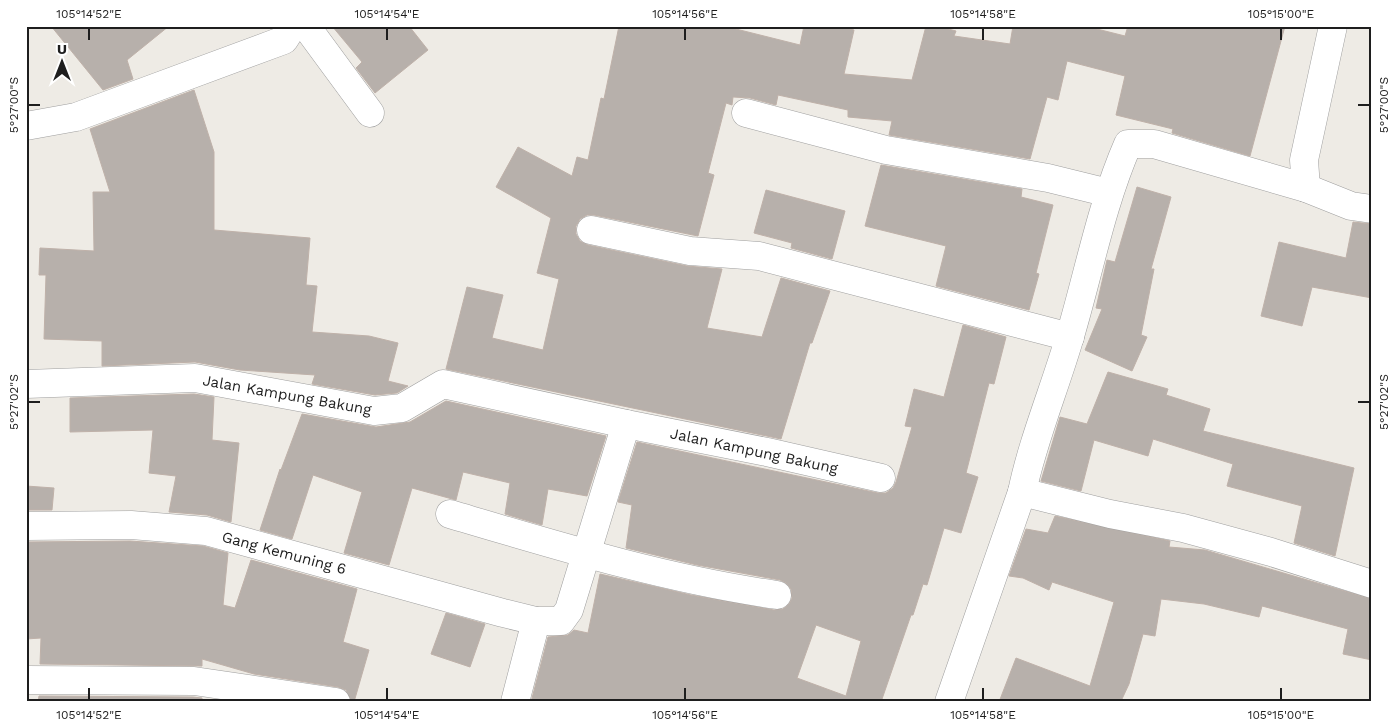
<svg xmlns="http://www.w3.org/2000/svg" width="1398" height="728" viewBox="0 0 1398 728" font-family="'Work Sans',sans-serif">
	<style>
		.building { fill: #b7b0ab; stroke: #bfb1a9; fill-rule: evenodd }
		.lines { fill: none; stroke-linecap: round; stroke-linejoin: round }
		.minor-casing { stroke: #9f9f9f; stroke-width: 29 }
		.minor { stroke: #fff; stroke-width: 28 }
		.ticks { fill: none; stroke: #1e1e1e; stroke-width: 2 }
		.labels { text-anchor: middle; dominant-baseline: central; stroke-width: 5; stroke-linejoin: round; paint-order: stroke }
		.street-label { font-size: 15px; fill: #1e1e1e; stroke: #fff }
		.neatline { fill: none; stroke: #1e1e1e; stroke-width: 2 }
		.ticks-label { font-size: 12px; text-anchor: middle; fill: #1e1e1e }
	</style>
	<rect width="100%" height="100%" fill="#eeebe5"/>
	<g class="building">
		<polygon points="51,26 169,26 127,60 133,79 103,90"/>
		<polygon points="332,26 409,26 428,50 375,93 356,68 362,62"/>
		<polygon points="619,26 724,26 800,45 804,26 837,26 854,30 844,74 912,80 926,26 937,26 956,31 954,36 1010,44 1013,26 1085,26 1125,36 1128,26 1285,26 1250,156 1172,133 1173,129 1116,115 1125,76 1067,61 1058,100 1047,97 1030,159 889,135 892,121 848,117 848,110 778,95 776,105 750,98 733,97 732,105 726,103 708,173 714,175 698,236 594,215 587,215 580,219 576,226 576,234 580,241 588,245 687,266 722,269 707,328 762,337 781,278 830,291 812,343 810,343 781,439 446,369 467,287 503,295 492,338 543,350 559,279 537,273 551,218 496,187 518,147 572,176 577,157 588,160 601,98 604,99"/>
		<polygon points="194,90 214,152 214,230 310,238 306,285 317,286 312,332 369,336 398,343 388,381 408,386 397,393 375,395 312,384 315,375 240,370 195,362 102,366 102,341 44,339 46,275 39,275 40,248 94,251 93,192 110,192 90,129"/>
		<polygon points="881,165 1022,189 1021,197 1053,205 1036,273 1039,274 1029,310 936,286 946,246 865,226"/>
		<polygon points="1137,187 1171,197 1151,269 1154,269 1141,335 1147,337 1132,371 1085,350 1102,309 1096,308 1107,260 1115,262"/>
		<polygon points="766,190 845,211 832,259 791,248 792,243 754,233"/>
		<polygon points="1353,222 1372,224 1372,298 1312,287 1302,326 1261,316 1279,242 1346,258"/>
		<path d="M 963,325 L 1006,337 L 994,384 L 989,383 L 966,473 L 978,477 L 961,533 L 944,528 L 927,585 L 923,584 L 913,615 L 911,615 L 881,702 L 531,702 L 548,637 L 568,635 L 574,630 L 588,633 L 600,574 L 691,595 L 774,610 L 783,609 L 789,604 L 792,598 L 791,589 L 786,583 L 780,580 L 697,565 L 626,548 L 632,505 L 618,502 L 637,442 L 878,493 L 886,493 L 893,488 L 896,482 L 912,427 L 905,426 L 914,389 L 944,397 ZM 816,625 L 861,641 L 846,696 L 797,678 Z"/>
		<polygon points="1108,372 1168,389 1166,395 1210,409 1203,431 1354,468 1335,556 1294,543 1302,506 1227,486 1233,464 1153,439 1148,456 1094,440 1081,491 1041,481 1060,417 1087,424"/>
		<polygon points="194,394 214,397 212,440 239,443 231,522 207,515 169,512 176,476 149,473 153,430 70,432 70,398"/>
		<polygon points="446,401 606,436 587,496 548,489 542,525 505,514 510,483 463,472 456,500 412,488 389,565 344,553 362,492 313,475 292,539 260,530 280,469 281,470 302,414 376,427 410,422"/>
		<polygon points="26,486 54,488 52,510 26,510"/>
		<polygon points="1055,516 1170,541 1169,547 1205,550 1372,599 1372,660 1343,654 1348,629 1262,606 1259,617 1204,604 1161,599 1155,636 1143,634 1129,684 1122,699 1124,702 999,702 1016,658 1090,686 1114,602 1052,582 1049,590 1023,578 1009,576 1026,529 1048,533"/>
		<polygon points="130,541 203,546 228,553 223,605 235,608 251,560 357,589 343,642 369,650 354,702 351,702 346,690 338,687 254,674 202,659 202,666 40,664 41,638 26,639 26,542"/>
		<polygon points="446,613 485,624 470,667 431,654"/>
		<polygon points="39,696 193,697 202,698 202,702 38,702"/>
	</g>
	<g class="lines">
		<g class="minor-casing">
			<g id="minor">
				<polyline points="306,26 370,113"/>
				<polyline points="746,113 886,150 1048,178 1109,193"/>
				<polyline points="26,126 76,117 284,40 293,26"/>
				<polyline points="1306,188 1304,160 1333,26"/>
				<polyline points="591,230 690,251 759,256 1070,337"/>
				<polyline points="26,384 195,378 374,411 402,408 443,384 626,424"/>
				<polyline points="1022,492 1110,514 1183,528 1271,552 1372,584"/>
				<path d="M 450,514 C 558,546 665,579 777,595"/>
				<polyline points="26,526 131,525 206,531 503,613 536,621 561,621 569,610 626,424 767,452 881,478"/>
				<polyline points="26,680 194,681 336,702"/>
				<polyline points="515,702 536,621"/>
				<path d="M 949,702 L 1022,492 C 1033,439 1055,388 1070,336 C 1089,272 1101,206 1128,144 L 1154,144 L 1306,188 L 1351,206 L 1372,209"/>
			</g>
		</g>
		<use href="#minor" class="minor"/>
	</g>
	<path class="ticks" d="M 89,28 L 89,40M 387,28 L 387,40M 685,28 L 685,40M 983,28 L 983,40M 1281,28 L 1281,40M 28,105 L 40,105M 1358,105 L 1370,105M 28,402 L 40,402M 1358,402 L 1370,402M 89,688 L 89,700M 387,688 L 387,700M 685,688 L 685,700M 983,688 L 983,700M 1281,688 L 1281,700"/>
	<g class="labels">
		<g class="street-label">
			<text transform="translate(287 395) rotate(10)">Jalan Kampung Bakung</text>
			<text transform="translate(754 451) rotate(12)">Jalan Kampung Bakung</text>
			<text transform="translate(284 553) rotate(15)">Gang Kemuning 6</text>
		</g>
	</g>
	<rect width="1398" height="728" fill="none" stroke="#ffffff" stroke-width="55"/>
	<g transform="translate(62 62)" stroke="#ffffff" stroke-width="4" paint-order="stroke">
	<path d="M0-4L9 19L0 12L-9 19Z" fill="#1e1e1e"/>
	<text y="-8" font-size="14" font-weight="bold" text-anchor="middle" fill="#1e1e1e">U</text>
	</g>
	<rect x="28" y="28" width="1342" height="672" class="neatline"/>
	<g class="ticks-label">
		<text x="89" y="18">105°14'52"E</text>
		<text x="387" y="18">105°14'54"E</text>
		<text x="685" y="18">105°14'56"E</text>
		<text x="983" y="18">105°14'58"E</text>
		<text x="1281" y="18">105°15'00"E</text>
		<text transform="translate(14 105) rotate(-90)" y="4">5°27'00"S</text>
		<text transform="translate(1384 105) rotate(-90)" y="4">5°27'00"S</text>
		<text transform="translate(14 402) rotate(-90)" y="4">5°27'02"S</text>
		<text transform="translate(1384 402) rotate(-90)" y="4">5°27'02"S</text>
		<text x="89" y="719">105°14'52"E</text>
		<text x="387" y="719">105°14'54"E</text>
		<text x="685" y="719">105°14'56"E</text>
		<text x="983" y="719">105°14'58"E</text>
		<text x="1281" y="719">105°15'00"E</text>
	</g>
</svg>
